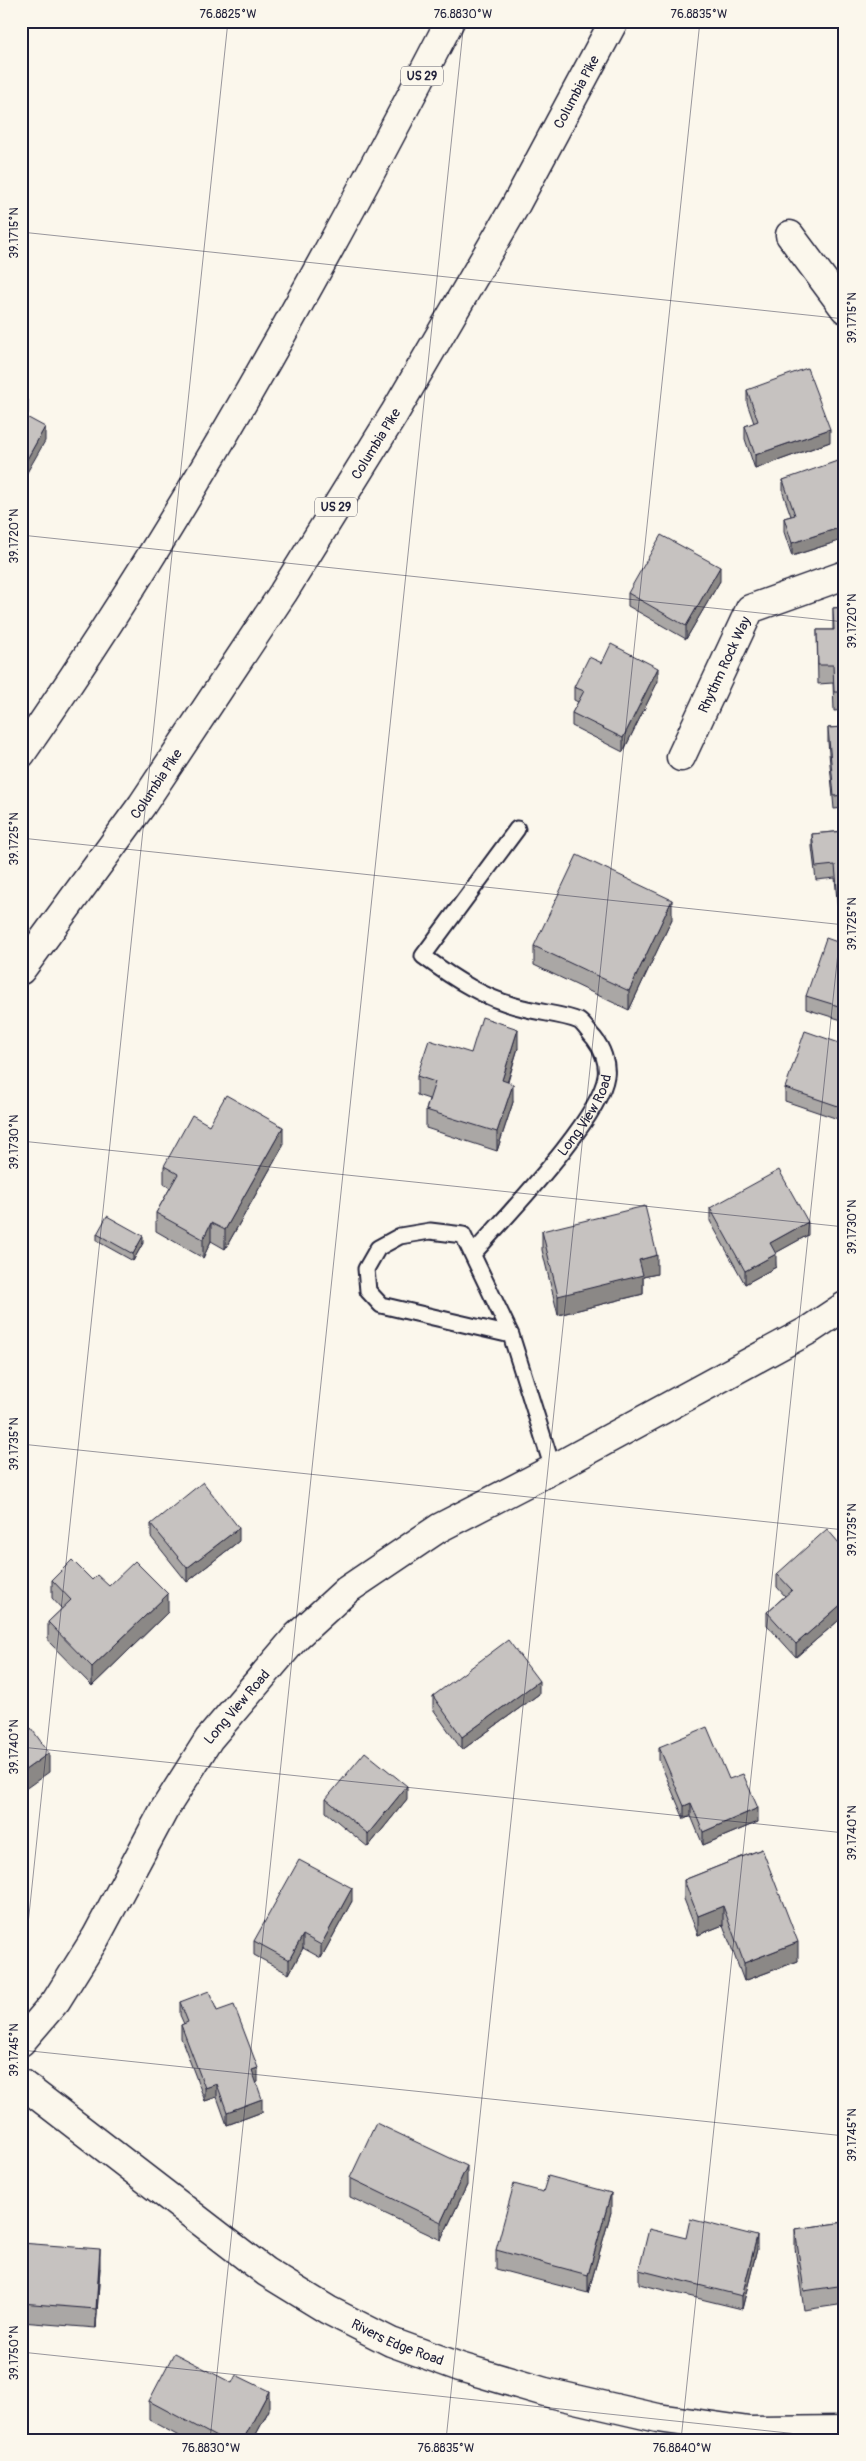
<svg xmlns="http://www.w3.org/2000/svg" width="866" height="2461" viewBox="0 0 866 2461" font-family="Pangolin,sans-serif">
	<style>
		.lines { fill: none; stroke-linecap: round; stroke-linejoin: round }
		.lane-casing { stroke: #22223b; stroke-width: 19 }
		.street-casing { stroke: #22223b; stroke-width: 31 }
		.highway-casing { stroke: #22223b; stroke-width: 31 }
		.lane { stroke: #fbf7ec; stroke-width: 15 }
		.street { stroke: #fbf7ec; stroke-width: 28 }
		.highway { stroke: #fbf7ec; stroke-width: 28 }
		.wall { fill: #aaa7a5; stroke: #22223b }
		.shaded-wall { fill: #8b8886; stroke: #22223b }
		.building { fill: #c6c2c0; stroke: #22223b }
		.ticks { fill: none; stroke: #22223b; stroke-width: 1; stroke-opacity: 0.45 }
		.labels { text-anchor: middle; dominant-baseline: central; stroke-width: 4; stroke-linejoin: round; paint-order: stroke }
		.shield { fill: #fbf7ec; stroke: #636270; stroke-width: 1 }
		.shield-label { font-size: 12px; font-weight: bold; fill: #22223b }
		.street-label { font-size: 14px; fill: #22223b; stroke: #fbf7ec }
		.neatline { fill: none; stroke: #22223b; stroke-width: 2 }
		.ticks-label { font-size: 12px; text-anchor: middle; fill: #22223b }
	</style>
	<rect width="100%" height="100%" fill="#fbf7ec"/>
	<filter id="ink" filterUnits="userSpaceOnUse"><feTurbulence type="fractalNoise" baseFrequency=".02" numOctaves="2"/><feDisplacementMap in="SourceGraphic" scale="10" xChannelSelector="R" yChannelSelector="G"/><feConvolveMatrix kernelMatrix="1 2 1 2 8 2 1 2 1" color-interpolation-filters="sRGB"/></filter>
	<g filter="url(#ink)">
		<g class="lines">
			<g class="lane-casing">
				<g id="lane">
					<path id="s1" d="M 473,1254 C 504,1218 600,1120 606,1076 C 608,1063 602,1048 594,1038 C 589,1033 584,1024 579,1021 C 562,1014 541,1013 523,1008 C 485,999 454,979 423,956 L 517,829"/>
					<polyline points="511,1335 381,1305 368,1291 366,1269 378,1248 400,1236 430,1231 463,1235 511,1335 553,1469"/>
				</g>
			</g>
			<g class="street-casing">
				<g id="street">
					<polyline points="790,235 845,309"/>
					<path id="s2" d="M 681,757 L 750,609 L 845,575"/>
					<path id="s3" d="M 21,2042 L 56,2001 L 96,1937 L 164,1810 L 209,1739 L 297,1636 L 347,1590 L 439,1528 L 553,1469 L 809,1330 L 845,1306"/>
					<path id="s4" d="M 21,2083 L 266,2272 L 328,2310 L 391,2342 L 460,2367 L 545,2392 L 658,2418 L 749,2431 L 845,2430"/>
				</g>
			</g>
			<g class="highway-casing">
				<g id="highway">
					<path d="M 21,754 C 183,521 320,273 450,21"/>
					<path id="s5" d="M 21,970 L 142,805 L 283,593 L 394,414 L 514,208 L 614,21"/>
				</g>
			</g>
			<use href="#lane" class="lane"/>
			<use href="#street" class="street"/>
			<use href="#highway" class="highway"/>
		</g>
		<g class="wall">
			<polygon points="747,390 830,442 755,469 745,439 745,426 754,423 747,403"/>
			<polygon points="845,463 845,539 792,556 784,532 784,518 791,516 783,493 783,480"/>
			<polygon points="720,581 686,639 628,606 628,593"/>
			<polygon points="845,607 845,710 834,711 833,683 818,684 817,630 833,630 833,608"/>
			<polygon points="602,663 658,681 623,752 572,726 572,713 578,702 574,700 574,687"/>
			<polygon points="845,727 845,808 834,809 828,742 828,728"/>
			<polygon points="845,831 845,911 838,912 835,878 816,880 812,847 812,834"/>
			<polygon points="672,919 629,1010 534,965 534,946"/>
			<polygon points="845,940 845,1021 806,1009 806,996 843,944"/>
			<polygon points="845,1045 841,1120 785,1101 785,1088"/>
			<polygon points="518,1048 508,1082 513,1102 497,1151 426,1128 426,1110 429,1099 417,1095 417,1076 471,1053"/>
			<polygon points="209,1125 283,1146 225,1249 211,1241 203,1258 156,1231 156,1213 170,1188 164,1184 164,1166"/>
			<polygon points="710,1208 808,1235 775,1253 776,1267 745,1284 710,1221"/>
			<polygon points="542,1231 657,1274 643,1277 643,1294 558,1315 542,1250"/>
			<polygon points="97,1234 143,1243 133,1261 97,1241"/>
			<polygon points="151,1524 239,1541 187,1582 151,1537"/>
			<polygon points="845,1550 845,1615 796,1657 767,1625 767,1612 785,1596 777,1587 777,1574"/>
			<polygon points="52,1580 92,1580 109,1586 168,1612 92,1686 48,1641 48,1622 62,1609 52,1598"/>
			<polygon points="539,1694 462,1750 433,1709 433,1696"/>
			<polygon points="659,1747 729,1779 758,1822 703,1845 691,1816 684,1819 659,1760"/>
			<polygon points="326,1799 407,1799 368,1847 326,1812"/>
			<polygon points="762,1849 798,1961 744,1981 723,1925 698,1935 684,1899 684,1880"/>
			<polygon points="352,1901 321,1958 303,1948 289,1974 254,1955 254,1941"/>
			<polygon points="180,2002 217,2011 258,2082 256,2082 262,2112 227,2125 217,2097 205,2101 181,2038 181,2025 184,2024 180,2015"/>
			<polygon points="350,2178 467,2185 441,2240 350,2197"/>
			<polygon points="543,2192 611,2212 588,2293 496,2269 496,2250"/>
			<polygon points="845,2222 845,2304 804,2310 795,2248 795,2229"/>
			<polygon points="686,2238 757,2249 742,2309 639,2284 639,2270"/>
			<polygon points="21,2243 100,2268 96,2328 21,2322"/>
			<polygon points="232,2383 269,2410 253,2440 186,2440 149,2420 149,2401"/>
		</g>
		<g class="shaded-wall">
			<polygon points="28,400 28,414 21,425 21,412"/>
			<polygon points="45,427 45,441 21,483 21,470"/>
			<polygon points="830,429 830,442 755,469 755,455"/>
			<polygon points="845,526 845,539 792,556 792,543"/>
			<polygon points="720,567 720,581 686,639 686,626"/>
			<polygon points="658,668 658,681 623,752 623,738"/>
			<polygon points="672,900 672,919 629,1010 629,991"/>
			<polygon points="518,1029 518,1048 502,1099 502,1080"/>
			<polygon points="513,1084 513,1102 497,1151 497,1132"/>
			<polygon points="845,1095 845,1109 841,1120 841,1107"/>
			<polygon points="283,1127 283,1146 225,1249 225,1230"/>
			<polygon points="808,1222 808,1235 770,1256 770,1243"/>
			<polygon points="211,1223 211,1241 203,1258 203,1239"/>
			<polygon points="143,1236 143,1243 133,1261 133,1254"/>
			<polygon points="776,1254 776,1267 745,1284 745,1271"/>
			<polygon points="657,1255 657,1274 643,1277 643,1294 558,1315 558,1296 639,1260"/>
			<polygon points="239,1528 239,1541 187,1582 187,1568"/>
			<polygon points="168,1594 168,1612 92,1686 92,1667"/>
			<polygon points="845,1601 845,1615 796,1657 796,1644"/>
			<polygon points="539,1681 539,1694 462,1750 462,1737"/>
			<polygon points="49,1753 49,1772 21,1792 21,1773"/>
			<polygon points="407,1786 407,1799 368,1847 368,1834"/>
			<polygon points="691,1803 691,1816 684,1819 684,1806"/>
			<polygon points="758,1808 758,1822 703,1845 703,1832"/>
			<polygon points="352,1888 352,1901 321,1958 321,1945"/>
			<polygon points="723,1906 723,1925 698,1935 698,1916"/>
			<polygon points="303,1935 303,1948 289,1974 289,1960"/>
			<polygon points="798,1942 798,1961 744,1981 744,1963"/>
			<polygon points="258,2068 258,2082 252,2084 252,2070"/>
			<polygon points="217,2084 217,2097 205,2101 205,2088"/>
			<polygon points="262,2099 262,2112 227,2125 227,2112"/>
			<polygon points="467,2166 467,2185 441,2240 441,2222"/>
			<polygon points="611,2193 611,2212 588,2293 588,2275"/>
			<polygon points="757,2236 757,2249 742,2309 742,2296"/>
			<polygon points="100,2249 100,2268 96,2328 96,2309"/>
			<polygon points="269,2391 269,2410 253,2440 243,2440"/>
		</g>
		<g class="building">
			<polygon points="807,368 830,429 755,455 745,426 758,421 747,390"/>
			<polygon points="21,396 28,400 21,412"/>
			<polygon points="21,414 45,427 21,470"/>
			<polygon points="843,459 845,463 845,526 792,543 784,518 795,515 783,480"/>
			<polygon points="661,535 720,567 686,626 628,593"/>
			<polygon points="845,607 845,692 834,692 833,665 818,665 817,630 834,630 833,608"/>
			<polygon points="611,644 658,668 623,738 572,713 584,691 574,687 589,657 602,663"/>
			<polygon points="845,727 845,795 834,796 828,728"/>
			<polygon points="845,831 845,898 838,899 835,865 816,867 812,834"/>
			<polygon points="577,855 672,900 629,991 534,946"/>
			<polygon points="826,938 843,944 845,940 845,1008 806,996"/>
			<polygon points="482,1017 518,1029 502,1080 513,1084 497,1132 426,1110 435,1082 417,1076 429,1040 471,1053"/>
			<polygon points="805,1031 845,1045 845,1095 841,1107 785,1088"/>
			<polygon points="226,1095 283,1127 225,1230 211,1223 203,1239 156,1213 178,1174 164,1166 192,1115 209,1125"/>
			<polygon points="779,1170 808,1222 770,1243 776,1254 745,1271 710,1208"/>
			<polygon points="645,1206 657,1255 639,1260 643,1275 558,1296 542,1231"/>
			<polygon points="107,1216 143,1236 133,1254 97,1234"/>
			<polygon points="203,1482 239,1528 187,1568 151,1524"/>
			<polygon points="827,1529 845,1550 845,1601 796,1644 767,1612 792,1590 777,1574"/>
			<polygon points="72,1560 92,1580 97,1575 109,1586 135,1561 168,1594 92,1667 48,1622 71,1600 52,1580"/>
			<polygon points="508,1640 539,1681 462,1737 433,1696"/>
			<polygon points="707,1727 729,1779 743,1774 758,1808 703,1832 691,1803 684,1806 659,1747"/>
			<polygon points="31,1728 49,1753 21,1773 21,1735"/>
			<polygon points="365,1752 407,1786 368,1834 326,1799"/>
			<polygon points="762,1849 798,1942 744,1963 723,1906 698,1916 684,1880"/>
			<polygon points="299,1860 352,1888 321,1945 303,1935 289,1960 254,1941"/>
			<polygon points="209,1991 217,2011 234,2005 258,2068 252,2070 262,2099 227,2112 217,2084 205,2088 181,2025 188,2022 180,2002"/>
			<polygon points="376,2123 467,2166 441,2222 350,2178"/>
			<polygon points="548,2176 611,2193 588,2275 496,2250 514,2184 543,2192"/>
			<polygon points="690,2219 757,2236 742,2296 639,2270 649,2229 686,2238"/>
			<polygon points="845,2222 845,2285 804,2291 795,2229"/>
			<polygon points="21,2243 100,2249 96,2309 21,2303"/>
			<polygon points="174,2353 232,2383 236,2375 269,2391 243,2440 222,2440 149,2401"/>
		</g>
	</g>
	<path class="ticks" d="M 21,232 L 845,319M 21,535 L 845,622M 21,838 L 845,925M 21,1141 L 845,1227M 21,1444 L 845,1530M 21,1747 L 845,1833M 21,1991 L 228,21M 21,2050 L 845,2136M 21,2352 L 845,2439M 210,2440 L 464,21M 446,2440 L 700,21M 681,2440 L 845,886"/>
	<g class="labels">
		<g class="shield">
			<rect x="401" y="66.5" width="42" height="19" rx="4"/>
			<rect x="315" y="497.5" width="42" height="19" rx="4"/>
		</g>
		<g class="shield-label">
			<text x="422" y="76">US 29</text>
			<text x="336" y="507">US 29</text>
		</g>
		<g class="street-label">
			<text stroke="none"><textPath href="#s5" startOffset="1040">Columbia Pike</textPath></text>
			<text stroke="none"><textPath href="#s5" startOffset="635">Columbia Pike</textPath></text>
			<text stroke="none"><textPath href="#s2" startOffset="102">Rhythm Rock Way</textPath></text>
			<text stroke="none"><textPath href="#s5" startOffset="230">Columbia Pike</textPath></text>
			<text stroke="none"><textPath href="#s1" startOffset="179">Long View Road</textPath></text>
			<text stroke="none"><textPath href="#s3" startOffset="400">Long View Road</textPath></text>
			<text stroke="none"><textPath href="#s4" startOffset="459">Rivers Edge Road</textPath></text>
		</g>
	</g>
	<rect width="866" height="2461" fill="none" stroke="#fbf7ec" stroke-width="55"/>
	<rect x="28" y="28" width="810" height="2406" class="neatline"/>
	<g class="ticks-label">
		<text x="228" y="18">76.8825°W</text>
		<text x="463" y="18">76.8830°W</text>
		<text x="699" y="18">76.8835°W</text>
		<text transform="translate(14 233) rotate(-90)" y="4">39.1715°N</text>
		<text transform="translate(852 318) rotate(-90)" y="4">39.1715°N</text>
		<text transform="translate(14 536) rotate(-90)" y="4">39.1720°N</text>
		<text transform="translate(852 621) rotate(-90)" y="4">39.1720°N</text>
		<text transform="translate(14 839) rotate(-90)" y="4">39.1725°N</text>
		<text transform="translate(852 924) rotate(-90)" y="4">39.1725°N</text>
		<text transform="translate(14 1142) rotate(-90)" y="4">39.1730°N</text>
		<text transform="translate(852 1227) rotate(-90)" y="4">39.1730°N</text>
		<text transform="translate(14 1444) rotate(-90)" y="4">39.1735°N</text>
		<text transform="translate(852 1530) rotate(-90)" y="4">39.1735°N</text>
		<text transform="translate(14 1747) rotate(-90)" y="4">39.1740°N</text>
		<text transform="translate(852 1833) rotate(-90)" y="4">39.1740°N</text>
		<text transform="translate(14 2050) rotate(-90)" y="4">39.1745°N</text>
		<text transform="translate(852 2135) rotate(-90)" y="4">39.1745°N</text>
		<text transform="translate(14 2353) rotate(-90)" y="4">39.1750°N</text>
		<text x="211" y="2452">76.8830°W</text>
		<text x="446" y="2452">76.8835°W</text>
		<text x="682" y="2452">76.8840°W</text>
	</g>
</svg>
